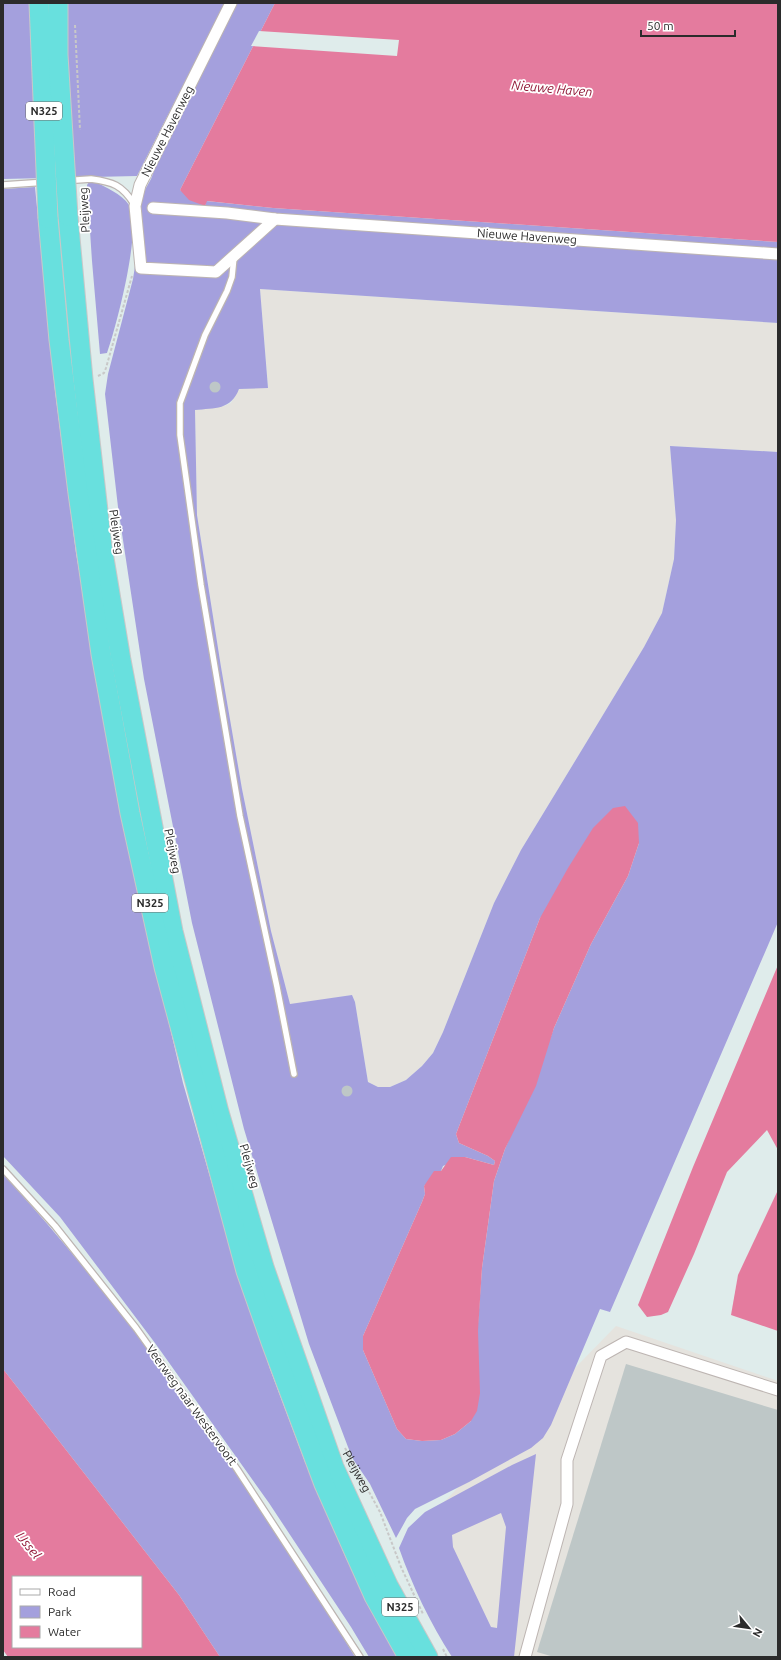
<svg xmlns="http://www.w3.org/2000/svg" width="781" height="1660" viewBox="0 0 781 1660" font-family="Ubuntu,sans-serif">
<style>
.industrial{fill:#e5e3de}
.green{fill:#a4a0dd;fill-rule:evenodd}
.water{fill:#e47b9e;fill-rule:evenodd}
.pier{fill:#dfeceb}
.building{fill:#bec7c7}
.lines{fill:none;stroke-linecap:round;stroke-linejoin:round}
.service-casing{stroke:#bdb5b2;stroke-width:8}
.minor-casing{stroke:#bdb5b2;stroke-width:13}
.trunk-casing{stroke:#c8c8c8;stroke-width:21}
.path{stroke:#c8c8c8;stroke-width:2;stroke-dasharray:3 2;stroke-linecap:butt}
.service{stroke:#fff;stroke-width:5.5}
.minor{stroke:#fff;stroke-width:11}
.trunk{stroke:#68e0de;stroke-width:19}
.trunk-bridge-casing{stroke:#c8c8c8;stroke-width:21;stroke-linecap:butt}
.path-bridge{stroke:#c8c8c8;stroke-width:2;stroke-dasharray:3 2;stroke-linecap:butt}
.trunk-bridge{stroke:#68e0de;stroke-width:19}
.labels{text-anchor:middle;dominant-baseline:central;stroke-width:3.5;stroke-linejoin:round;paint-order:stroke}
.shield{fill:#fff;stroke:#6b6b6b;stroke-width:1}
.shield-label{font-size:11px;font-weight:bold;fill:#2b2b2b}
.street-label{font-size:12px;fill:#2b2b2b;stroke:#fff}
.water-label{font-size:13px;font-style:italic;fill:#911a38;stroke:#fff}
</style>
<rect width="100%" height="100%" fill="#dfeceb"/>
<g class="industrial">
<polygon points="260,289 778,323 778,452 670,446 676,520 674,559 662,613 644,647 586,743 521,850 494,903 443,1032 433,1053 422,1066 406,1080 390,1087 378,1087 368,1082 355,1002 352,995 290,1005 271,931 242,789 221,667 197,515 195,410 224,406 231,403 239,389 268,387"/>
<polygon points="616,1326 778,1381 778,1657 475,1657 399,1548"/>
</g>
<g class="green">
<polygon points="3,3 225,3 137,176 3,179"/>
<path d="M 236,3 L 275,3 L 180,190 L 205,206 L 206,201 L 273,208 L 778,242 L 778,323 L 260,289 L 268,388 L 239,389 C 231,410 215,408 195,410 L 197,515 L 221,667 L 242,789 L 271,931 L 290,1004 L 352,995 L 355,1002 L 368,1082 L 378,1087 L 390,1087 L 406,1080 L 422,1066 L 433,1053 L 443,1032 L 494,903 L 521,850 L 586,743 L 644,647 L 662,613 L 674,559 L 676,520 L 670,446 L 778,452 L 778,922 L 610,1312 L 600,1309 L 551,1425 L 543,1438 L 531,1448 L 469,1482 L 415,1509 L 407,1518 L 396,1538 L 370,1484 L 353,1459 L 348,1447 L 309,1344 L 244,1129 L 192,923 L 144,679 L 118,507 L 105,394 L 108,374 L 133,279 L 139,240 L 137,204 L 151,179 L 162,149 ZM 639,843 L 628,876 L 591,944 L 554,1028 L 544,1055 L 505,1149 L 494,1181 L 482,1268 L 471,1421 L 455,1434 L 441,1440 L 422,1441 L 406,1439 L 397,1429 L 363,1350 L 363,1336 L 422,1202 L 425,1194 L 424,1186 L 441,1171 L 443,1166 L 465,1157 L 494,1165 L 495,1161 L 488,1156 L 459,1143 L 456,1134 L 540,918 Z"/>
<path d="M 94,181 C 106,188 121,193 129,205 C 143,226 116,328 107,353 L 100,354 L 92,261 L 87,185 L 89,182 Z"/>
<polygon points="35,187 55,391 76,553 101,699 155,964 183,1083 225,1229 270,1369 305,1462 346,1558 397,1657 369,1657 351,1627 269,1503 155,1343 60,1217 3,1156 3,189"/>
<path d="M 3,1174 C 107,1288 200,1415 285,1544 C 309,1581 332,1619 355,1657 L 220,1657 L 179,1595 L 3,1369 Z"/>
<path d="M 536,1454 L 514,1657 L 452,1657 C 430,1623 412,1585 399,1548 L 408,1528 L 425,1512 L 512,1465 ZM 501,1513 L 506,1527 L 497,1628 L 491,1627 L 453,1547 L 452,1535 Z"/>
</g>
<g class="water">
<polygon points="275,3 778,3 778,242 273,208 207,201 205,206 189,200 180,190"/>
<polygon points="625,806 638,823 639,843 628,876 591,944 554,1028 536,1086 505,1149 494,1181 482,1268 478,1331 480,1393 477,1411 471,1421 455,1434 441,1440 422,1441 406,1439 397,1429 363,1350 363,1336 422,1202 425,1194 424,1186 434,1171 441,1171 451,1157 465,1157 494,1165 495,1161 488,1156 459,1143 456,1134 540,918 568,868 593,828 613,808"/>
<polygon points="778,965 778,1150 767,1130 727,1172 694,1254 668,1312 661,1315 647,1317 638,1305 693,1167"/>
<polygon points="778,1190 778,1331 731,1315 738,1275"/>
<path d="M 3,1369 L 179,1595 L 220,1657 L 8,1657 L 3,1650 ZM 13,1577 L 141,1577 L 141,1647 L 13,1647 Z"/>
</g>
<polygon class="pier" points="259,31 399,40 397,56 251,46"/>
<g class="building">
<circle cx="215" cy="387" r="5.5"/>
<circle cx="347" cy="1091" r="5.5"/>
<polygon points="626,1364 778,1410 778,1657 554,1657 537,1652"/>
</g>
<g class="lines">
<g class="service-casing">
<g id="service">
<path d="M 3,185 L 91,179 C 113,182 122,185 134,204"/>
<polyline points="234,257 232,277 227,291 205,335 180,403 180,435 201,585 240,816 277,987 294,1074"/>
<polyline points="3,1169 55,1226 136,1328 237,1469 360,1657"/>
</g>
</g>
<g class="minor-casing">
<g id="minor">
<polyline points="231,3 140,185 135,206 141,268 216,272 275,219"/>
<polyline points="153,208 227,213 275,219 778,254"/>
<polyline points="525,1657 567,1504 567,1460 601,1356 626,1342 778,1390"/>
</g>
</g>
<g class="trunk-casing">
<g id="trunk">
<polyline points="68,216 83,379 102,546 121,660 173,931 219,1112 264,1267 334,1467 388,1585 428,1657"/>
<polyline points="48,218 59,340 78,493 101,654 130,813 164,967 246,1271 271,1342 324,1484 374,1596 408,1657"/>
</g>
</g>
<g class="path">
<polyline points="98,376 104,373 106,368 132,276"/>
<polyline points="118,532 120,554"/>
<path id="s1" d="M 345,1448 L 380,1512 L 401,1567 L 423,1614"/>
<polyline points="443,1649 447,1657"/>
</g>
<use href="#service" class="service"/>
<use href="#minor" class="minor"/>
<use href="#trunk" class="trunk"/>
<g class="trunk-bridge-casing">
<g id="trunk-bridge">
<polyline points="39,3 48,218"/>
<polyline points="58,3 58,55 68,216"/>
</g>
</g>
<polyline class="path-bridge" points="75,25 80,130"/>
<use href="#trunk-bridge" class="trunk-bridge"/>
</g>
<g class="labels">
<g class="shield">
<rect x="26" y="102" width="36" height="18" rx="3"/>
<rect x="132" y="894" width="36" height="18" rx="3"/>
<rect x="382" y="1598" width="36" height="18" rx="3"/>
</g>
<g class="shield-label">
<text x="44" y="111">N325</text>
<text x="150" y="903">N325</text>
<text x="400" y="1607">N325</text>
</g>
<g class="street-label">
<text transform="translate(167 131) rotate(-63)">Nieuwe Havenweg</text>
<text transform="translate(84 210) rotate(-93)">Pleijweg</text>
<text transform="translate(527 236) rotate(4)">Nieuwe Havenweg</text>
<text transform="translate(117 532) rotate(82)">Pleijweg</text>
<text transform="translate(173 851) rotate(79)">Pleijweg</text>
<text transform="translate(250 1166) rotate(74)">Pleijweg</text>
<text transform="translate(192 1405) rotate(54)">Veerweg naar Westervoort</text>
<text stroke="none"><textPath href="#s1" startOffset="26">Pleijweg</textPath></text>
</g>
<g class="water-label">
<text transform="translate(552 88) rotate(5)">Nieuwe Haven</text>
<text transform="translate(29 1545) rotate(51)">IJssel</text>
</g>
</g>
<rect width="781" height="1660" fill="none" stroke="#2b2b2b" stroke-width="8"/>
<rect x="12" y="1576" width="130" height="72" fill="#ffffff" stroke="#aaaaaa"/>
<rect x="20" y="1589" width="20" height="6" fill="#ffffff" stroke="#aaaaaa"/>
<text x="48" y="1596" font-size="12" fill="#2b2b2b">Road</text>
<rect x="20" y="1606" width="20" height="12" fill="#a4a0dd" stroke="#aaaaaa"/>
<text x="48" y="1616" font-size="12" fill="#2b2b2b">Park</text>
<rect x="20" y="1626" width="20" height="12" fill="#e47b9e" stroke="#aaaaaa"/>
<text x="48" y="1636" font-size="12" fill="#2b2b2b">Water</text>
<g transform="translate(749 1628) rotate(119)" stroke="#ffffff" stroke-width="3" paint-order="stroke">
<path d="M0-3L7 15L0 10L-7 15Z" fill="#2b2b2b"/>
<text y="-6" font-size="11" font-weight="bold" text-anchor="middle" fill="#2b2b2b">N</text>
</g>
<path d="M641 30v6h94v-6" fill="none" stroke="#2b2b2b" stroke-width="2"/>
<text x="647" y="30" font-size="12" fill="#2b2b2b" stroke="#ffffff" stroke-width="3" paint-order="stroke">50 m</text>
</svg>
